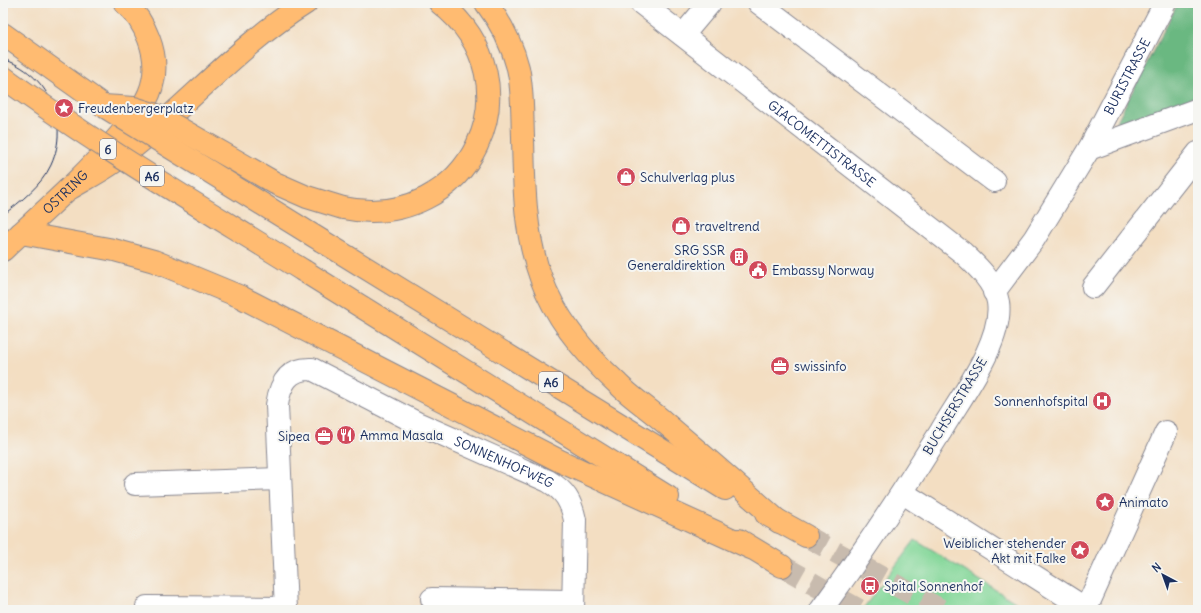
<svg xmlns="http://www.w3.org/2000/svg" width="1201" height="613" viewBox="0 0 1201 613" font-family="Delius,sans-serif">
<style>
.green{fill:#84d799;stroke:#50837c}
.forest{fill:#6bb881;stroke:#437470}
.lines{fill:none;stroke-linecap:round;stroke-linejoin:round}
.highway-tunnel{stroke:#c8bbae;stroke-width:22;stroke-dasharray:22 11;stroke-linecap:butt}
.minor-casing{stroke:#878690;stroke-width:24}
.major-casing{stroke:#878690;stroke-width:24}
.highway-casing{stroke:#878690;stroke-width:24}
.minor{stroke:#fff;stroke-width:22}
.major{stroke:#ffbb71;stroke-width:22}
.highway{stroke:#ffbb71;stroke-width:22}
.tram{stroke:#1b2f5e;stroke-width:1}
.highway-bridge-casing{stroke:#878690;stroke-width:24;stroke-linecap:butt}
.highway-bridge{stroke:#ffbb71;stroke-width:22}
.labels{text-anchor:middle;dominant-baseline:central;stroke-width:4;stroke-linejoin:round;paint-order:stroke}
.shield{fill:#f6f6f2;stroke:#5d6b8a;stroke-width:1}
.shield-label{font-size:12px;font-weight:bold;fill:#1b2f5e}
.street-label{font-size:13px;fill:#1b2f5e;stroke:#f6f6f2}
.poi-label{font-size:13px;fill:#1b2f5e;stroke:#f6f6f2;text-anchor:start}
</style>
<rect width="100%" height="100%" fill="#f6f6f2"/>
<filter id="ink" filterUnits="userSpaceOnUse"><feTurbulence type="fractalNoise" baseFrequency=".025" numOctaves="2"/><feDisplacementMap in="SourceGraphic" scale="8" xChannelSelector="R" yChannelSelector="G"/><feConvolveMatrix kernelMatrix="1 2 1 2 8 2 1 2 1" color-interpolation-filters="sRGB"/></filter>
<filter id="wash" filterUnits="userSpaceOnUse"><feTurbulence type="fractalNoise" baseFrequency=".012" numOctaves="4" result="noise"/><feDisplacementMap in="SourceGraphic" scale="16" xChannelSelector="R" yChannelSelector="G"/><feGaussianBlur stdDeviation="0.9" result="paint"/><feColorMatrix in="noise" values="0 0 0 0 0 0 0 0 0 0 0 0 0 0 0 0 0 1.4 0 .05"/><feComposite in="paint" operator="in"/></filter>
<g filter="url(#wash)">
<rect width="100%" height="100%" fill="#f3dec2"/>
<polygon class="green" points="915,540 1028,610 862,610"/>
<polygon class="forest" points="1178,3 1198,3 1198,95 1176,107 1119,126 1117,121"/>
</g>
<g filter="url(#ink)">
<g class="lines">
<g class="highway-tunnel">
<polyline points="806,536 941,610"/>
<polyline points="782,566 859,610"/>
</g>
<g class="minor-casing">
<g id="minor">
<path id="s1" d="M 641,3 L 963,253 C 977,266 995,283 998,302 C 1004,341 960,398 941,431 C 903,492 864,552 821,610"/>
<polyline points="759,3 994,181"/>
<polyline points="683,35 710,3"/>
<path id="s2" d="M 1089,149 L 1165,3"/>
<polyline points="1093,287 1198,153"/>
<polyline points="994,292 1034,239 1089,149 1198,109"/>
<polyline points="135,484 280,479"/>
<polyline points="903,493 1088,610"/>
<polyline points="432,599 573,601"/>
<polyline points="147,607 286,608"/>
<polyline points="1086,609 1166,432"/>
<path id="s3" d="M 286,610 L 277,405 C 280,384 288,368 312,369 L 417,423 L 548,481 C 565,491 571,501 575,520 L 573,610"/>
</g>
</g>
<g class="major-casing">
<g id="major">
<path id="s4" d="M 3,250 C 42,213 83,178 118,137 C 132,120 149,103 153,81 C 159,54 145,21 125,3"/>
</g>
</g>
<g class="highway-casing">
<g id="highway">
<path d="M 486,3 C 501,23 512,44 518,68 C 523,90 522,114 523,137 C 524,184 524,233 541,278 C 556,320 585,354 618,384 C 632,398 649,409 664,422 C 703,455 741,488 779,522"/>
<polyline points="3,34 104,106"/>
<path d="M 69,189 C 84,180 100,172 114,162 C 181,114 235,47 306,3"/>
<path d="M 343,208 C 469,234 542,83 440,3"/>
<polyline points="21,233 114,250 154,261 241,297 560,461 751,548"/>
<polyline points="322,241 725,489"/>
<polyline points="304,271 668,497"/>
<polyline points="766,514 806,536"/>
<polyline points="739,540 782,566"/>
</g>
</g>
<use href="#minor" class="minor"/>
<use href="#major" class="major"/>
<use href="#highway" class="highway"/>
<path class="tram" d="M 3,59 C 47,73 71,121 51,165 C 42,185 20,202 3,215"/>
<g class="highway-bridge-casing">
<g id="highway-bridge">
<path d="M 3,77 C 99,147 203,208 304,271"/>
<polyline points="104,106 134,108 156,115 275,183 307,197 343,208"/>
<polyline points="105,107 322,241"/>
</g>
</g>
<use href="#highway-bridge" class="highway-bridge"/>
</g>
</g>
<defs>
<g id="sight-disc" transform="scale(1)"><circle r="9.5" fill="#d1495b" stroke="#f6f6f2"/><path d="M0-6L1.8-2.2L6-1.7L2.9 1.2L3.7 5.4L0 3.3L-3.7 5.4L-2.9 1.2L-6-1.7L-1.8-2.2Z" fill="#fff"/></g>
<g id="shop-disc" transform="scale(1)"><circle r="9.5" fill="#d1495b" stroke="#f6f6f2"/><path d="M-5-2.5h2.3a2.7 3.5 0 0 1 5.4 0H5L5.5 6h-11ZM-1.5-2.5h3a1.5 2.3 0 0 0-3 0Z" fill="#fff"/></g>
<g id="building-disc" transform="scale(1)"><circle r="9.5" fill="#d1495b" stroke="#f6f6f2"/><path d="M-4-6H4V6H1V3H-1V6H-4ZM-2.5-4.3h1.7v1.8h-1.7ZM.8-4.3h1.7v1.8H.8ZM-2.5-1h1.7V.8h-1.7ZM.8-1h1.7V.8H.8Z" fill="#fff"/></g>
<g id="civic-disc" transform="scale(1)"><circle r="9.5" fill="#d1495b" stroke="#f6f6f2"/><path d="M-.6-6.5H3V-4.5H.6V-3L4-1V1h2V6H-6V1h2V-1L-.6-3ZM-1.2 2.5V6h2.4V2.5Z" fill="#fff"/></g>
<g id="office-disc" transform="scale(1)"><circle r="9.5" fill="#d1495b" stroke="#f6f6f2"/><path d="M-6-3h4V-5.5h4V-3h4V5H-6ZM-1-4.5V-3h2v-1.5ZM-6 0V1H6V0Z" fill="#fff"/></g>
<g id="hospital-disc" transform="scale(1)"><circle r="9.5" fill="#d1495b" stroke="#f6f6f2"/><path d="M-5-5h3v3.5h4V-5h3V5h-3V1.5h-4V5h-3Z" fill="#fff"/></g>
<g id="restaurant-disc" transform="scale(1)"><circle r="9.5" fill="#d1495b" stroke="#f6f6f2"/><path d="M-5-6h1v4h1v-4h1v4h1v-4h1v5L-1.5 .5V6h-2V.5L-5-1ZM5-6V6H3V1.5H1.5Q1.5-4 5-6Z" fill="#fff"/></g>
<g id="bus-disc" transform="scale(1)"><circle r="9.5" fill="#d1495b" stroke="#f6f6f2"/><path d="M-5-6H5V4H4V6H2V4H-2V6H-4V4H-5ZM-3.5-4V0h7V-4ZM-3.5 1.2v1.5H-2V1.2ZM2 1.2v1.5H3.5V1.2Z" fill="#fff"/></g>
</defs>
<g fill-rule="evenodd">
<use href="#sight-disc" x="64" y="108"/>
<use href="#shop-disc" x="626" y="177"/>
<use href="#shop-disc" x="681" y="226"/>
<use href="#building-disc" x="739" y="257"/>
<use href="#civic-disc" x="758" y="270"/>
<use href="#office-disc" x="780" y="366"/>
<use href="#hospital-disc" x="1102" y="401"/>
<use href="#restaurant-disc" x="346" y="435"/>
<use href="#office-disc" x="324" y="436"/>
<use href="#sight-disc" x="1105" y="502"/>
<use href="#sight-disc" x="1080" y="550"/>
<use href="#bus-disc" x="870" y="586"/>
</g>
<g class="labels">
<g class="shield">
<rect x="100" y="139" width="16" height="20" rx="3"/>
<rect x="140" y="166" width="24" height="20" rx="3"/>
<rect x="539" y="372" width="24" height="20" rx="3"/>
</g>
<g class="shield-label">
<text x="108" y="149">6</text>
<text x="152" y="176">A6</text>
<text x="551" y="382">A6</text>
</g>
<g class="street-label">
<text stroke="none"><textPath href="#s2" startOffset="82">BURISTRASSE</textPath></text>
<text stroke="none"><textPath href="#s1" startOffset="229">GIACOMETTISTRASSE</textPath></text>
<text stroke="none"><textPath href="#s4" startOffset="85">OSTRING</textPath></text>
<text transform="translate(955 406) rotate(-59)">BUCHSERSTRASSE</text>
<text stroke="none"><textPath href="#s3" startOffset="475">SONNENHOFWEG</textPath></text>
</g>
<g class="poi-label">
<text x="78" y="108">Freudenbergerplatz</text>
<text x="640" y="177">Schulverlag plus</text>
<text x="695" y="226">traveltrend</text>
<text x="725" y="250" text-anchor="end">SRG SSR<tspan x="725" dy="15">Generaldirektion</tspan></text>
<text x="772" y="270">Embassy Norway</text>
<text x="794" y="366">swissinfo</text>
<text x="1088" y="401" text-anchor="end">Sonnenhofspital</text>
<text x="360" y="435">Amma Masala</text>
<text x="310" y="436" text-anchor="end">Sipea</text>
<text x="1119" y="502">Animato</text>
<text x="1066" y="543" text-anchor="end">Weiblicher stehender<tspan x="1066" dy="15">Akt mit Falke</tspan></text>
<text x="884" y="586">Spital Sonnenhof</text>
</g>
</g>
<rect width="1201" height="613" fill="none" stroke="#f6f6f2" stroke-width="16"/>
<g transform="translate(1163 575) rotate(319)" stroke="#f6f6f2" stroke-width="3" paint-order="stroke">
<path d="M0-3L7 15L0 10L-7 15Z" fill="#1b2f5e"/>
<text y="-6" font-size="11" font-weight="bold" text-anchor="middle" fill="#1b2f5e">N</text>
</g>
</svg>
